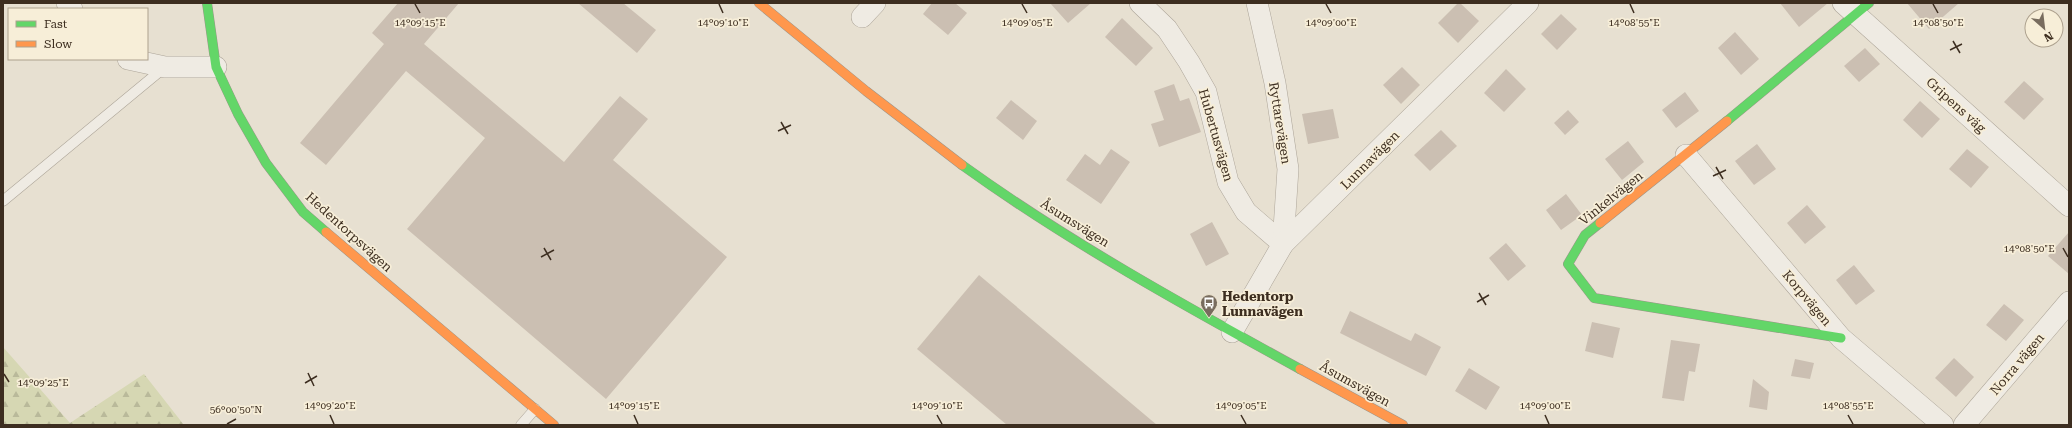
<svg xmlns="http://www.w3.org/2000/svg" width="2072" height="428" viewBox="0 0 2072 428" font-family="'Roboto Serif',serif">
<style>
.forest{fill:url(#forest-firs)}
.building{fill:#cbbfb2}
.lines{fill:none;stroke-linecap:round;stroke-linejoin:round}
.lane-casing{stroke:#ada599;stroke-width:11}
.street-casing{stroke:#ada599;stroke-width:22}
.fast-casing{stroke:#9c958a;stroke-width:10}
.slow-casing{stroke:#9c958a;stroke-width:10}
.lane{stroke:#efebe3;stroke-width:10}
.street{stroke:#efebe3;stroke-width:21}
.fast{stroke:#63d668;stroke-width:9}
.slow{stroke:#ff974d;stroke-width:9}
.ticks{fill:none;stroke:#3d2e20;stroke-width:1.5}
.labels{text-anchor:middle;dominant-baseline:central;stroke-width:3.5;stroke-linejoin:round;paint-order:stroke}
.street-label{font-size:13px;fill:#3d2e20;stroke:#f7eed8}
.poi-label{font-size:13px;font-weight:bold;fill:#3d2e20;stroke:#f7eed8;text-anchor:start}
.ticks-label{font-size:10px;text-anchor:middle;fill:#3d2e20;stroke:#f7eed8;stroke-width:3.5;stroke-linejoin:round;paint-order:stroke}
</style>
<defs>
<pattern id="forest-firs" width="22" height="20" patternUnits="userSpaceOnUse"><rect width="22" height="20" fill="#d6d7b3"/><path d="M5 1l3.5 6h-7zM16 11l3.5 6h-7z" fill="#b9b99a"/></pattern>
</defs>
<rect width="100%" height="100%" fill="#e7e0d1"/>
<polygon class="forest" points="3,347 70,423 144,374 184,425 3,425"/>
<g class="building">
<polygon points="398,3 459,3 424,44 564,162 620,96 648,119 613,160 727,257 606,399 407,229 485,138 406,71 326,165 300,143 384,44 372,33"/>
<polygon points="578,3 623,3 656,30 637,53"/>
<polygon points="932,3 955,3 967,13 948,35 923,14"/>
<polygon points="1050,3 1091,3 1068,23"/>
<polygon points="1458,3 1460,3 1479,21 1458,43 1438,23"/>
<polygon points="1780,3 1828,3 1799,27"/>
<polygon points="1907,3 1959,3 1929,29"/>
<polygon points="1561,14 1577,29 1557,50 1541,34"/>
<polygon points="1122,18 1153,48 1136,66 1105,37"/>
<polygon points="1735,32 1759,59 1741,75 1718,48"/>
<polygon points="1865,48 1880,64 1859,82 1844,66"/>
<polygon points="1402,67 1420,85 1401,104 1383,85"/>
<polygon points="1506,69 1526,89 1504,112 1484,93"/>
<polygon points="2024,81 2044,99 2024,120 2004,102"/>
<polygon points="1174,84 1180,101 1189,98 1201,132 1159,147 1151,124 1164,120 1154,91"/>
<polygon points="1685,92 1699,111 1676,128 1662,110"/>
<polygon points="1011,100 1037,121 1023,140 996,118"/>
<polygon points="1920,101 1940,119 1922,138 1903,120"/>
<polygon points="1333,109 1339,138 1308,144 1302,114"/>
<polygon points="1568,110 1579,122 1565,135 1554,123"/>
<polygon points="1441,130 1457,146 1430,171 1414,155"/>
<polygon points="1628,141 1644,162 1622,180 1605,159"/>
<polygon points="1757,144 1776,169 1754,185 1735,161"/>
<polygon points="1111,149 1130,162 1101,204 1066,180 1085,154 1100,165"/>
<polygon points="1967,149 1989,167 1971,188 1949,169"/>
<polygon points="1566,194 1582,215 1561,230 1546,210"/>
<polygon points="1807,205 1826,227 1805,244 1787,223"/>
<polygon points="1212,222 1229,254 1206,266 1190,234"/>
<polygon points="2069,232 2069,274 2048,256"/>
<polygon points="1506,243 1526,266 1508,281 1489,258"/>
<polygon points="1854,265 1875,291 1856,305 1836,280"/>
<polygon points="979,275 1157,425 1007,425 917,349"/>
<polygon points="2004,304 2024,320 2006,341 1986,325"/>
<polygon points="1350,311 1411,341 1415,333 1441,347 1426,376 1340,333"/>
<polygon points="1592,322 1620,328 1613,358 1585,351"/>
<polygon points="1671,340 1700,344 1695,372 1689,371 1684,401 1662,398"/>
<polygon points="1954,358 1974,377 1956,397 1935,378"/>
<polygon points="1795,359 1814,363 1810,379 1791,376"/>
<polygon points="1469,368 1500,387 1486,410 1455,391"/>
<polygon points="1753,379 1769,392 1767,410 1749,407"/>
</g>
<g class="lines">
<g class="lane-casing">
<g id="lane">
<polyline points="3,201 165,67"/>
<polyline points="521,425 535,409"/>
</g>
</g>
<g class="street-casing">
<g id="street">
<polyline points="67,3 72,9"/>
<polyline points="1140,3 1167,29 1189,62 1206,92 1228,182 1246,212 1283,244"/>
<polyline points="1257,3 1275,83 1288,169 1283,244"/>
<polyline points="1843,3 2069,206"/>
<polyline points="862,17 875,3"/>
<polyline points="128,59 165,67 216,67"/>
<polyline points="1686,155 1841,338 1943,425"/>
<polyline points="1232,332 1283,244 1528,3"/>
<polyline points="1964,425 2069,302"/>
</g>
</g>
<g class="fast-casing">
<g id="fast">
<polyline points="207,3 216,67 238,114 266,163 303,212 326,232"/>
<polyline points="1727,121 1869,3"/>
<path d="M 962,165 C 1069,242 1185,306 1300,369"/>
<polyline points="1600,223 1585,235 1568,264 1594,298 1841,338"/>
</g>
</g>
<g class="slow-casing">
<g id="slow">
<polyline points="759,3 866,91 962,165"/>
<polyline points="1600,223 1727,121"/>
<polyline points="326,232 554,425"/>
<polyline points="1300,369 1403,425"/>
</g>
</g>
<use href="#lane" class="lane"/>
<use href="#street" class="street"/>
<use href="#fast" class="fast"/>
<use href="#slow" class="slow"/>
</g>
<path class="ticks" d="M 415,4 L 420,13M 719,4 L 723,13M 1022,4 L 1027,13M 1326,4 L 1331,13M 1630,4 L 1634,13M 1933,4 L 1938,13M 1953,41 L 1960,53M 1950,50 L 1962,44M 781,122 L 788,134M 778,131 L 791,125M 1716,167 L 1723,179M 1713,176 L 1726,170M 544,248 L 551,260M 2063,248 L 2068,257M 541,257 L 554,250M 1479,293 L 1486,305M 1477,302 L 1489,295M 308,373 L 314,386M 4,374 L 9,382M 305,383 L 317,376M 330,415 L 334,424M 634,415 L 638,424M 937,415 L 942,424M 1241,415 L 1246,424M 1545,415 L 1549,424M 1848,415 L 1853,424M 227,424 L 236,419"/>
<defs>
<g id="bus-pin" transform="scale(0.9)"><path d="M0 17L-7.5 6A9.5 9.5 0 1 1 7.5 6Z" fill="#786c5e" stroke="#f7eed8"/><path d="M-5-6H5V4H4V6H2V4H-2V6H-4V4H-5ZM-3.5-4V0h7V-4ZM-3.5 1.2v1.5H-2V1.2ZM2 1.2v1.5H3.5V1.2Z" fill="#fff"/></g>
</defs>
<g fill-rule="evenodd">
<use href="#bus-pin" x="1209" y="303"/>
</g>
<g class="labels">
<g class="street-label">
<text transform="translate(1956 105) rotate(42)">Gripens väg</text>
<text transform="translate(1280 123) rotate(81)">Ryttarevägen</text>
<text transform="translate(1216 135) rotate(74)">Hubertusvägen</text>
<text transform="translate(1370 160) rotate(-45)">Lunnavägen</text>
<text transform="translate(1611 198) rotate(-39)">Vinkelvägen</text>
<text transform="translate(1075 223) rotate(32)">Åsumsvägen</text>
<text transform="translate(349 232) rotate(42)">Hedentorpsvägen</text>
<text transform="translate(1807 298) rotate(50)">Korpvägen</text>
<text transform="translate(2017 364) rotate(-50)">Norra vägen</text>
<text transform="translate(1355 384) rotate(29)">Åsumsvägen</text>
</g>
<g class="poi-label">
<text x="1222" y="296">Hedentorp<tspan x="1222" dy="15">Lunnavägen</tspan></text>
</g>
</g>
<g class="ticks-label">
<text x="420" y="26">14°09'15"E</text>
<text x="1027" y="26">14°09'05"E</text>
<text x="1331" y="26">14°09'00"E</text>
<text x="1938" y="26">14°08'50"E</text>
<text x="723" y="26">14°09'10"E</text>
<text x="1634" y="26">14°08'55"E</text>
<text x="2029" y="252">14°08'50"E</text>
<text x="43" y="386">14°09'25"E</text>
<text x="330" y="409">14°09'20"E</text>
<text x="634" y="409">14°09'15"E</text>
<text x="937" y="409">14°09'10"E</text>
<text x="1241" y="409">14°09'05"E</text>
<text x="1545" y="409">14°09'00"E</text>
<text x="1848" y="409">14°08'55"E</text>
<text x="236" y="413">56°00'50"N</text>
</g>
<rect width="2072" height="428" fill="none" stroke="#3d2e20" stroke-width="8"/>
<rect x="8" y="8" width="140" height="52" fill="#f7eed8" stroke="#ada18e"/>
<rect x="16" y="21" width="20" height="6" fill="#63d668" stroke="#ada18e"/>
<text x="44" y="28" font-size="12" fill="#3d2e20">Fast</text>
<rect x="16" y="41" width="20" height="6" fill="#ff974d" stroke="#ada18e"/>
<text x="44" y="48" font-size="12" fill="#3d2e20">Slow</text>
<g transform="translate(2044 28) rotate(152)"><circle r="19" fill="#f7eed8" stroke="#ada18e"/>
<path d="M0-3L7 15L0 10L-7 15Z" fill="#786c5e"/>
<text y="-6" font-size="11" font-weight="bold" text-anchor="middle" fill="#3d2e20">N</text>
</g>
</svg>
